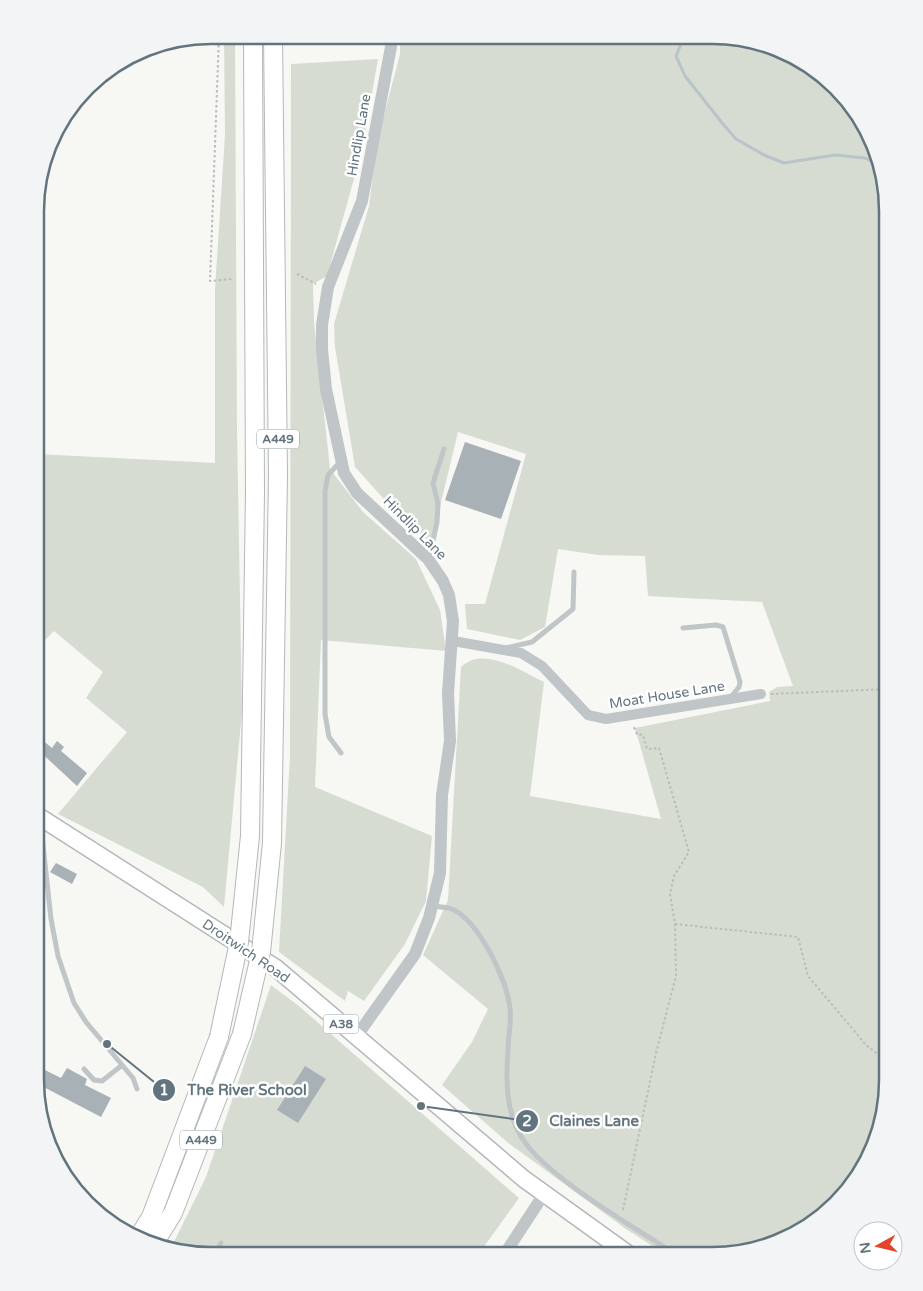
<svg xmlns="http://www.w3.org/2000/svg" width="923" height="1291" viewBox="0 0 923 1291" font-family="'Varela Round',sans-serif">
<style>
.green{fill:#d7dcd3}
.lines{fill:none;stroke-linecap:round;stroke-linejoin:round}
.stream{stroke:#b7c5c8;stroke-width:3}
.building{fill:#a7b1b6}
.primary-casing{stroke:#b2b8bb;stroke-width:19}
.trunk-casing{stroke:#b4b8bb;stroke-width:20}
.path{stroke:#b8bcbf;stroke-width:2;stroke-dasharray:2.5 2.5;stroke-linecap:butt}
.service{stroke:#c0c5c8;stroke-width:5}
.minor{stroke:#c0c5c8;stroke-width:10}
.tertiary{stroke:#c0c5c8;stroke-width:12}
.primary{stroke:#fff;stroke-width:16}
.trunk{stroke:#fff;stroke-width:18}
.trunk-bridge-casing{stroke:#b4b8bb;stroke-width:20;stroke-linecap:butt}
.trunk-bridge{stroke:#fff;stroke-width:18}
.labels{text-anchor:middle;dominant-baseline:central;stroke-width:5;stroke-linejoin:round;paint-order:stroke}
.shield{fill:#fff;stroke:#919ea5;stroke-width:1}
.shield-label{font-size:12px;font-weight:bold;fill:#62757f}
.street-label{font-size:14px;fill:#62757f;stroke:#fff}
.rim{fill:none;stroke:#62757f;stroke-width:2.5}
.leader{fill:none;stroke:#62757f;stroke-width:2}
.callout-dot{fill:#62757f;stroke:#fff;stroke-width:2}
.mark-label{font-size:15px;text-anchor:middle;font-weight:bold;fill:#fff}
.callout-label{font-size:15px;text-anchor:middle;font-weight:bold;fill:#62757f;stroke:#fff;stroke-width:5;stroke-linejoin:round;paint-order:stroke}
</style>
<rect width="100%" height="100%" fill="#f7f7f4"/>
<g class="green">
<polygon points="224,35 235,35 237,428 242,711 224,907 203,887 58,814 127,732 86,698 103,672 54,631 36,649 36,454 215,463 215,289 225,135"/>
<path d="M 400,36 L 735,37 L 819,71 L 870,133 L 888,211 L 888,1092 L 858,1178 L 790,1238 L 712,1256 L 668,1256 L 626,1229 L 507,1142 L 442,1085 L 472,1042 L 488,1009 L 423,955 L 448,900 L 461,667 C 483,645 521,671 544,682 L 530,796 L 661,819 L 635,728 L 770,701 L 769,692 L 777,687 L 793,686 L 762,602 L 648,596 L 645,556 L 598,555 L 558,549 L 545,627 L 520,640 L 467,629 L 465,604 L 485,604 L 526,454 L 458,432 L 431,544 L 392,508 L 355,467 L 335,347 L 334,324 L 369,206 L 377,142 L 400,54 Z"/>
<polygon points="378,59 362,150 327,276 313,284 314,322 330,469 363,512 416,559 440,610 446,651 321,640 315,787 432,836 426,901 405,944 364,1001 348,991 345,1001 279,952 290,756 291,64"/>
<polygon points="271,985 300,1007 519,1198 478,1255 188,1255 171,1248 206,1177"/>
</g>
<g class="lines">
<polyline class="stream" points="678,36 681,44 676,56 685,76 723,124 736,139 764,155 784,163 835,155 865,158 877,164"/>
</g>
<g class="building">
<polygon points="465,442 521,461 501,519 445,500"/>
<polygon points="36,735 52,748 57,741 64,747 61,751 87,773 77,786 36,748"/>
<polygon points="56,863 77,874 72,884 50,872"/>
<polygon points="35,1065 61,1078 67,1068 87,1079 85,1085 111,1098 101,1117 36,1083"/>
<polygon points="305,1066 326,1079 298,1123 277,1110"/>
</g>
<g class="lines">
<g class="primary-casing">
<polyline id="primary" points="35,814 276,968 524,1179 631,1256"/>
</g>
<g class="trunk-casing">
<g id="trunk">
<polyline points="250,836 255,492 253,35"/>
<polyline points="272,843 278,475 273,35"/>
<polyline points="139,1236 151,1217 219,1037"/>
<polyline points="155,1242 173,1213 242,1034"/>
</g>
</g>
<g class="path">
<polyline points="219,35 210,281 232,279"/>
<polyline points="297,274 316,284"/>
<polyline points="771,694 888,689"/>
<polyline points="675,924 798,937 808,976 866,1045 888,1062"/>
<polyline points="623,1210 656,1053 676,976 675,924 670,894 674,876 689,852 659,748 647,749 643,735 637,734 633,725"/>
</g>
<g class="service">
<polyline points="340,462 328,475 325,491 325,714 329,737 341,753"/>
<polyline points="429,559 437,522 438,504 433,483 444,449"/>
<polyline points="683,628 716,625 723,627 740,682 739,687 731,697"/>
<polyline points="506,648 532,642 573,609 574,572"/>
<polyline points="37,820 42,836 51,919 58,956 74,1003 86,1022 133,1078 137,1089"/>
<path d="M 433,906 C 439,907 446,907 452,909 C 479,921 507,980 510,1008 C 512,1022 508,1036 508,1049 C 506,1079 505,1111 522,1138 C 547,1178 636,1228 678,1256"/>
<polyline points="84,1069 94,1080 102,1081 121,1066"/>
<polyline points="214,1255 221,1243"/>
</g>
<polyline class="minor" points="453,641 521,653 542,666 588,715 606,719 761,694"/>
<g class="tertiary">
<polyline points="356,1037 415,954 429,918 440,873 442,795 450,741 448,693 453,621 449,595 443,581 428,559 357,493 344,473 326,389 322,349 322,325 328,287 362,201 393,36"/>
<polyline points="504,1255 544,1194"/>
</g>
<use href="#primary" class="primary"/>
<use href="#trunk" class="trunk"/>
<g class="trunk-bridge-casing">
<g id="trunk-bridge">
<polyline points="242,1034 261,952 272,843"/>
<polyline points="219,1037 239,942 250,836"/>
</g>
</g>
<use href="#trunk-bridge" class="trunk-bridge"/>
</g>
<g class="labels">
<g class="shield">
<rect x="257" y="429.5" width="42" height="19" rx="4"/>
<rect x="323.5" y="1014.5" width="35" height="19" rx="4"/>
<rect x="180" y="1130.5" width="42" height="19" rx="4"/>
</g>
<g class="shield-label">
<text x="278" y="439">A449</text>
<text x="341" y="1024">A38</text>
<text x="201" y="1140">A449</text>
</g>
<g class="street-label">
<text transform="translate(359 135) rotate(-80)">Hindlip Lane</text>
<text transform="translate(415 528) rotate(45)">Hindlip Lane</text>
<text transform="translate(667 695) rotate(-9)">Moat House Lane</text>
<text transform="translate(246 951) rotate(34)">Droitwich Road</text>
</g>
</g>
<path d="M0 0H923V1291H0ZM211 44H712A167 167 0 0 1 879 211V1080A167 167 0 0 1 712 1247H211A167 167 0 0 1 44 1080V211A167 167 0 0 1 211 44Z" fill="#f2f4f5" fill-rule="evenodd"/>
<path class="rim" d="M211 44H712A167 167 0 0 1 879 211V1080A167 167 0 0 1 712 1247H211A167 167 0 0 1 44 1080V211A167 167 0 0 1 211 44Z"/>
<path class="leader" d="M107 1044L164 1090M421 1106L527 1121"/>
<g class="callout-dot">
<circle cx="107" cy="1044" r="5"/>
<circle cx="421" cy="1106" r="5"/>
<circle cx="164" cy="1090" r="12"/>
<circle cx="527" cy="1121" r="12"/>
</g>
<g class="mark-label">
<text x="164" y="1095">1</text>
<text x="527" y="1126">2</text>
</g>
<g class="callout-label">
<text x="247" y="1095">The River School</text>
<text x="594" y="1126">Claines Lane</text>
</g>
<g transform="translate(878 1246) rotate(262)"><circle r="24" fill="#ffffff" stroke="#c0c8cc"/>
<path d="M0-4L9 19L0 12L-9 19Z" fill="#e44528"/>
<text y="-8" font-size="14" font-weight="bold" text-anchor="middle" fill="#62757f">N</text>
</g>
</svg>
